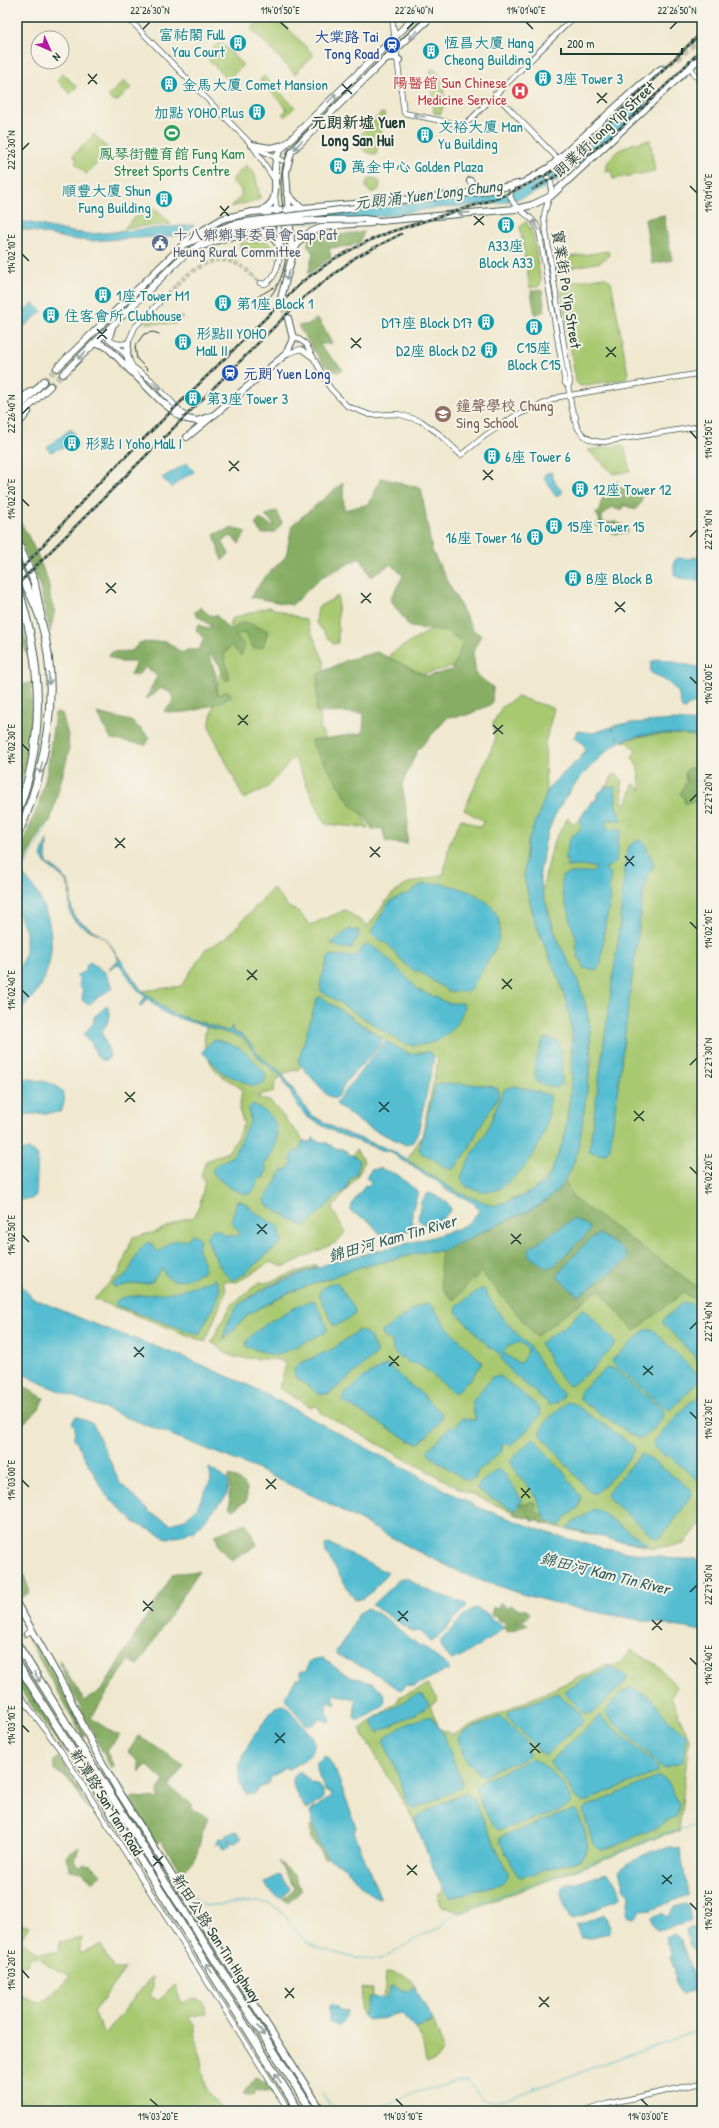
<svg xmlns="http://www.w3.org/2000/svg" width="719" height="2128" viewBox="0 0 719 2128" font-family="'Patrick Hand','LXGW WenKai TC',sans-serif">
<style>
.green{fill:#a9c971;stroke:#648352}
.forest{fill:#86ad63;stroke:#52754c}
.water{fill:#54bdd1;stroke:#3a7d82;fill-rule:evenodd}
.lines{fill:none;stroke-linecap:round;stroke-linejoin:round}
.stream{stroke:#54bdd1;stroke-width:1}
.ferry{stroke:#2c5d5b;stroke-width:1;stroke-dasharray:5 4;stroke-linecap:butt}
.minor-tunnel{stroke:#c6c6b0;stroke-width:4.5;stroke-dasharray:4.5 2;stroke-linecap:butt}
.major-tunnel{stroke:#c6c6b0;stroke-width:6;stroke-dasharray:6 3;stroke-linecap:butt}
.minor-casing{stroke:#3e574b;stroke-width:6}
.major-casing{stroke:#3e574b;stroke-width:8}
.highway-casing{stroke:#3e574b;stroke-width:9}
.minor{stroke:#fff;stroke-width:4.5}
.major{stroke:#fff;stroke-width:6}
.highway{stroke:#fff;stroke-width:7}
.tram{stroke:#1f3d34;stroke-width:1}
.rail-casing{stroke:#1f3d34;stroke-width:2.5}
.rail{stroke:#f7f3e8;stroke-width:1;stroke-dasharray:3;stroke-linecap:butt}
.major-bridge-casing{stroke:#3e574b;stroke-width:8;stroke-linecap:butt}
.major-bridge{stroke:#fff;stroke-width:6}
.oneway{stroke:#8f9e9a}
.ticks{fill:none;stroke:#1f3d34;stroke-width:1.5}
.labels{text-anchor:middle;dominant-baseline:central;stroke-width:4;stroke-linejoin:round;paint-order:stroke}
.culture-label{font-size:15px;fill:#0d838f;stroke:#f7f3e8;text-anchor:start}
.transit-label{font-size:15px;fill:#164399;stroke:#f7f3e8;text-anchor:end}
.health-label{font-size:15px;fill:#be3a42;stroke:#f7f3e8;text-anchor:end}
.street-label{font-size:15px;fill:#1f3d34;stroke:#f7f3e8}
.leisure-label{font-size:15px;fill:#27864d;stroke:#f7f3e8}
.service-label{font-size:15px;fill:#4e5e75;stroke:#f7f3e8;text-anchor:start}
.education-label{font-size:15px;fill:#785e54;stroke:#f7f3e8;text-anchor:start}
.neighbourhood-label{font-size:16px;font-weight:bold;fill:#1f3d34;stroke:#f7f3e8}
.water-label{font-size:16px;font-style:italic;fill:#2c5d5b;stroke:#f7f3e8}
.neatline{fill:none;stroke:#1f3d34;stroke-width:1.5}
.ticks-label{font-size:10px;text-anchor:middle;fill:#1f3d34}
</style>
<rect width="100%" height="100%" fill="#f7f3e8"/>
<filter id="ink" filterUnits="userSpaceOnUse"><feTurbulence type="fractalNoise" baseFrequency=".025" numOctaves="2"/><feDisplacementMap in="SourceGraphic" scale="8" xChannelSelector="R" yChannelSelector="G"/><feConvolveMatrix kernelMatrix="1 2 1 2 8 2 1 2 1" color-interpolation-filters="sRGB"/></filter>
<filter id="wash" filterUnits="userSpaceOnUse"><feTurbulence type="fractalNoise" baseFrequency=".012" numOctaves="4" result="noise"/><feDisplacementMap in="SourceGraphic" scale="16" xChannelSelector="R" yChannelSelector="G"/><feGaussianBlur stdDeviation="0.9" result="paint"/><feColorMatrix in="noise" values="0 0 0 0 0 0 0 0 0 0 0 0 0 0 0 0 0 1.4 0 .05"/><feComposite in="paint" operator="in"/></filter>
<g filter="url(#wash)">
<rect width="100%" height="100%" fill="#f0e8cf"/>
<g class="green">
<polygon points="263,17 277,17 314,55 295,74 251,29"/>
<polygon points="220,41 243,65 228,80 205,56"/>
<polygon points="433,68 449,84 443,92 445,98 441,114 434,113 430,71"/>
<polygon points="63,73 77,87 70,94 57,80"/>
<polygon points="264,76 295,107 285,117 282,114 287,109 260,80"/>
<polygon points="124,81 131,88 118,101 112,101 108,96"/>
<polygon points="381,113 385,114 376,155 364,151 359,144 359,136"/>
<polygon points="94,134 110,151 86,174 75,163 77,160 73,155"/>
<path d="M 650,140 L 655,171 L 613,179 L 611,170 L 605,171 C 609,149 632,143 650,140 Z"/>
<polygon points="246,165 255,174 260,198 255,201 230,207 241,196 241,190 231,180"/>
<circle cx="373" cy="185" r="7"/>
<polygon points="150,203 171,224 124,228"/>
<polygon points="526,221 533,234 541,283 539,286 530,288 520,227"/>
<path d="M 265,241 L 273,246 L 275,257 C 268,240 253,254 240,249 L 240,243 Z"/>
<polygon points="608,251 609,255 601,262 564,269 557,265 556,259"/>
<polygon points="604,277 611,281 628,374 625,379 580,386 576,382 561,290 566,283"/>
<polygon points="151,316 152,316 183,317 174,324 145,323"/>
<polygon points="622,445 625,448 630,471 614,474 588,450"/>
<polygon points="338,596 338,643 333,644 316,622 318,607"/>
<polygon points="269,607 306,620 324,661 320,727 368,828 325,824 294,757 268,787 244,799 209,727 231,619"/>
<polygon points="448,620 467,643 456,666 413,676 388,668 390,654"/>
<path d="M 517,697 L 554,708 L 545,743 L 546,796 L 527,844 L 524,877 L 535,922 L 561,985 L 568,1008 L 572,1031 L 572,1079 L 565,1136 L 550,1175 L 533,1191 L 494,1206 L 456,1192 L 407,1160 L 422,1136 L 438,1060 L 430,1052 L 413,1054 L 402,1051 L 321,997 L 317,998 L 299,1069 C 281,1074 277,1074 273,1093 L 265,1093 L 257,1097 L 271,1102 L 304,1141 L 311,1143 L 315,1140 C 326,1145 344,1149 351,1157 L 356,1150 L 364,1161 L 360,1172 L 332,1209 L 345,1232 L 337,1242 L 283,1267 L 271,1262 L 237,1282 L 223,1281 L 226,1291 L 205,1342 L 94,1299 L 119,1273 L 133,1237 L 156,1232 L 183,1219 L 193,1217 L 200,1204 L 205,1181 L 201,1175 L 206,1161 L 228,1152 L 238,1136 L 244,1123 L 239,1110 L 242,1090 C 236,1084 231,1082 225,1078 C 206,1065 201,1044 207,1024 L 172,1014 L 163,1009 L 155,1000 L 142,991 L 181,986 L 205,950 L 227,937 L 273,888 L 288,907 L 298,911 L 310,925 L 345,910 L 368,926 L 391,895 L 409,883 L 444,874 L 449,844 L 461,819 L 480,827 L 484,821 L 464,810 L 495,741 L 493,723 L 502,707 Z"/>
<path d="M 681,734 L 702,737 L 702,1522 L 684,1544 L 653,1548 L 557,1527 L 513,1512 L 464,1491 L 321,1413 L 320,1409 L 316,1406 L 311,1407 L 279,1388 L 286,1365 L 280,1360 L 233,1357 L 211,1342 L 231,1305 L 260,1282 L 266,1283 L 316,1265 L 317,1267 C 279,1282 231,1292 225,1339 L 250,1313 L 288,1293 L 360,1267 L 429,1251 L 442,1251 L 468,1239 L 574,1162 L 579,1143 L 592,1058 L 589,1020 L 574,973 L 558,941 L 542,890 L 554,841 L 568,818 L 574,824 L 579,820 L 592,801 L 594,802 L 605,786 L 608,786 L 612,775 L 617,774 L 621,778 L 623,805 L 627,802 L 633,785 L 635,784 L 641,791 L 638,768 L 632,757 L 636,751 L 629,743 L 622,741 L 647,735 Z"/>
<polygon points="632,1650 657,1665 677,1687 671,1697 689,1739 679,1831 663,1835 603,1860 460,1913 442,1906 437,1894 444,1889 415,1822 360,1729 398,1701 399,1697 428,1685 438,1701 430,1705 439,1728 452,1735 604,1666 618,1665"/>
<path d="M 23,1924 L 29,1926 L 21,1938 C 33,1955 38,1953 58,1952 L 60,1942 L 82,1938 L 79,1953 L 100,1945 L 114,1969 L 125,1969 L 93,2013 L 105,2034 L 152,1976 L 152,1988 L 150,1995 L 158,2001 L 175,1985 L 182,2003 L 195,1999 L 204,2002 L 207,2014 L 188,2016 L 194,2025 L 207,2092 L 224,2111 L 17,2111 L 17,1994 L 40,2003 L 61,1986 L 70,1976 L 47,1965 L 39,1957 L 30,1957 L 27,1965 L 17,1966 L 17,1931 Z"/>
<path d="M 386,1973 C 404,1973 409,1975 417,1991 L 414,1988 L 407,1992 L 393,1986 L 389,1988 L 388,1996 L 384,1999 Z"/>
<polygon points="362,1988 373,1989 373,1998 369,1997 363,2016 360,2010"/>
<path d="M 433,2021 C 439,2035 452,2058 428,2062 L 426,2061 L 422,2040 L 416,2029 Z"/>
</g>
<g class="forest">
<polygon points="664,215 672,260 652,264 645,219"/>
<polygon points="364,232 360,242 351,246 329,248 331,258 308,274 313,253 307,245 310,238"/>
<polygon points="539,289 542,291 545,311 535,315 531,291"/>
<path d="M 316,319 L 320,321 L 332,344 L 319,344 C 326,354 336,360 343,370 L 337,372 L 324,365 L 298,326 L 310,324 Z"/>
<polygon points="381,478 421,488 432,551 473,630 481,635 473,652 476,675 493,687 492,704 467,715 448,717 417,751 402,784 408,820 407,844 386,842 382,828 373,830 364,816 352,806 310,741 363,733 364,713 316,712 318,674 347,660 377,652 427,676 452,670 463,642 448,632 410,627 390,600 403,576 391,564 371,577 360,558 320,578 292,605 251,597 263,579 286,556 292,525 343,483 344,510 369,504"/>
<path d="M 618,481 L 619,486 L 624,489 L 643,489 L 641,503 L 635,510 L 624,505 L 623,509 L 615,509 L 612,507 L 602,516 L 602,523 L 615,522 L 628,527 L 627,532 L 616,534 L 596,525 L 600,521 L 596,513 L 599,512 C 600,499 608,488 618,481 Z"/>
<polygon points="277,511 282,523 275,532 262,534 255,524 259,519 273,526 274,523 265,516"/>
<path d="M 17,517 C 30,537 40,560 48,582 C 50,590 49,603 55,609 L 50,632 L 39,583 L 17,534 Z"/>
<polygon points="234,528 246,532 239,544 231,536 222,541 229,554 222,561 214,534"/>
<path d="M 200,607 L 209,615 L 217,616 L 230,631 L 243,621 L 268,631 L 263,647 L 254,649 L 244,633 L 235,635 L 245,645 L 241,656 L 231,645 L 224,656 L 230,679 L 226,681 L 219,664 L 208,653 L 216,675 L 217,695 L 228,691 L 232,697 C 212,705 186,717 164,711 L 174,701 L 170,692 L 159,688 L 155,694 L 146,699 L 157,676 L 146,667 L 137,676 L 130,675 L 136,662 L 121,662 L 108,656 L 112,652 L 132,651 L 139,643 L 166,641 L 182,653 L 187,650 L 198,650 L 204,639 L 196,630 L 198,624 L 205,628 L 212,627 L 194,613 Z"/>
<polygon points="17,610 23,627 29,656 17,640"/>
<path d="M 31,682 C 33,721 29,758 17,796 L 17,687 Z"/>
<polygon points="55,713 62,713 68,736 69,751 50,822 41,830 22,868 17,864 17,857 38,806 47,772"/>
<polygon points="97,713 131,721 150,737 146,745 111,739"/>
<polygon points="690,768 698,768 701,792 698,801 685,803 684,798 680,794 686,782 685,771"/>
<polygon points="565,1181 574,1199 702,1290 702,1305 684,1292 634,1331 599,1289 536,1336 481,1272 453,1300 442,1288 440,1268 442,1251 541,1205 556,1193"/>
<polygon points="17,1383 44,1398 39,1409 17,1429"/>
<polygon points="229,1476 236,1478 247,1487 247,1500 234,1509 230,1508"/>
<polygon points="531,1501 536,1504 535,1509 542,1516 548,1515 552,1522 548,1525 541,1523 538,1519 533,1521 530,1516 525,1518 513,1514 514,1507 517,1505 527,1504"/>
<polygon points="246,1523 257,1545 232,1561 220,1549 215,1535"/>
<polygon points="17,1558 30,1592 20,1599 17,1592"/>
<polygon points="199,1571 138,1665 129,1660 91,1718 115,1734 120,1735 106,1751 114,1766 111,1769 63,1672 59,1660 85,1701 102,1689 173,1574"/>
<polygon points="501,1603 507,1608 511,1605 518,1609 525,1609 530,1613 526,1619 519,1620 514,1623 523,1621 528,1625 507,1632 504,1629 506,1623 497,1619 497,1616 491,1615 493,1607 497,1609"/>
<polygon points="30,1637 43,1657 45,1656 85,1736 83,1737 28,1639"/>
<polygon points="17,1671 66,1750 64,1751 17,1685"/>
<path d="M 139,1736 L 184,1765 L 169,1787 L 193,1805 L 191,1808 L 209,1818 C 196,1838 204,1857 181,1873 L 161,1840 L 156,1844 L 130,1799 L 134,1797 L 159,1799 L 158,1790 L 164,1781 L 147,1765 L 140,1772 L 138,1761 L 128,1752 Z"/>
<polygon points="59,1757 91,1809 87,1808 73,1785 64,1775 57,1773 54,1770 54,1761"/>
<polygon points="310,1825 319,1828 331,1856 325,1859 319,1849 311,1840"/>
<polygon points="79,1846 75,1862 79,1867 84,1864 92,1865 101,1874 93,1882 82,1872 69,1870 67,1855"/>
<polygon points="278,1861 295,1876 301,1891 288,1903 283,1899 292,1891 294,1887"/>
<polygon points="256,2077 267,2083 273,2093 256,2089 254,2096 243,2094"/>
</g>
<g class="water">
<path d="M 640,96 L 647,103 C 614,136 577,173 534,193 C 503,207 468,205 436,208 C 413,211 390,215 367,218 C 344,221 320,221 297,223 L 297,214 L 505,194 C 518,189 533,185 545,178 C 581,157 611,125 640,96 Z"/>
<polygon points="17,220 71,232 91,234 194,225 184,235 91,241 70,239 17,228"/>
<polygon points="33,303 42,311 19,331 17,329 17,313 20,315"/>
<polygon points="71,429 75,434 71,437 78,445 74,449 69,445 50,452 47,447"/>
<polygon points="187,463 194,472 180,480 172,488 162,478"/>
<polygon points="551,472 555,482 563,492 556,497 544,477 545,474"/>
<polygon points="693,557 702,559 702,582 679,578 674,574 674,561 677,558 691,559"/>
<polygon points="659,659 702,668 702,701 687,706 685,709 682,708 678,692 669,683 650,672 651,662"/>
<path d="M 672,720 L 702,722 L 702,737 C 676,733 646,731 621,741 C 611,746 602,756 594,763 C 566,792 546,821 542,861 C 541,867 539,873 540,879 C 540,886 543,893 545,900 C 549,913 552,927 558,940 C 562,951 569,961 574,972 C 596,1021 592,1059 584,1111 C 581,1135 578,1162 564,1182 C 548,1205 527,1211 503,1222 C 482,1231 463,1242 442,1251 L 429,1251 L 360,1267 L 288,1293 L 250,1313 L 222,1340 L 229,1320 L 238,1305 L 268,1287 L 329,1263 L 433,1237 L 457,1229 L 470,1222 L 479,1211 L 474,1203 L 445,1189 L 437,1181 L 424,1175 L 412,1165 L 401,1160 L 390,1151 L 384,1151 L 336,1133 L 307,1117 L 301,1110 L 280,1075 L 259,1058 L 243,1038 L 171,1016 L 163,1012 L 147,998 L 142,1006 L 139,1006 L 145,997 L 137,989 L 120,965 L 117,964 L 108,970 L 111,966 L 119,961 C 114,950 108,938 96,933 C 88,929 81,927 75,921 C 65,911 73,896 68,885 C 62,872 46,869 41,856 L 47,840 L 46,859 L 48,864 L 58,871 L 68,882 L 71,891 L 70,902 L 75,918 L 106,939 L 142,991 L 171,1013 L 227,1031 L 229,1031 L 232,1026 L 233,1032 L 243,1035 L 262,1058 L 280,1071 L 310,1114 L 338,1130 L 391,1150 L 459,1193 L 494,1206 L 524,1196 L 544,1183 L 550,1175 L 565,1136 L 572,1079 L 572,1031 L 568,1008 L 561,985 L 535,922 L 524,877 L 525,862 L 527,844 L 549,787 L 580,758 L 586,750 L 583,743 L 574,738 L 577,731 L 593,733 L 621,724 Z"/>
<path d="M 606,787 L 614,787 L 616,789 L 614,792 L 616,793 L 616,806 L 622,820 L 612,820 L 610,818 L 611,820 L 606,821 L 608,830 L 615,830 L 617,827 L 618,830 L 621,830 L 621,834 L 619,836 L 616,862 L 605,869 L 611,874 L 609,888 L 611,900 L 609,901 L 610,903 L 605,925 L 601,964 L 596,970 L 583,968 L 582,960 L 578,958 L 579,953 L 577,951 L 576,937 L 570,922 L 570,914 C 564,902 560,890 562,876 L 572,873 L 593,872 L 595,870 L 595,868 L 588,866 L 566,867 L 568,860 L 564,860 L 569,841 L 572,836 L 579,831 L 582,824 L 579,820 L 592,801 L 594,802 L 598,797 L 596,795 Z"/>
<polygon points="639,839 645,844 654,865 647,877 643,895 610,1148 604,1155 589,1152 618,940 626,856 630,845"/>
<path d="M 17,869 C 60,907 65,976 17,1012 L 17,975 L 26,952 L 26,932 L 17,909 Z"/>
<path d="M 439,883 C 474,890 514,906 495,949 C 488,963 478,975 471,989 L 466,992 L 448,991 L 417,970 L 416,972 C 403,965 396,952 386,943 C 380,939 374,939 371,932 L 386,907 L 392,900 L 408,893 L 411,894 L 412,890 L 423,884 Z"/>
<polygon points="351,928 352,931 357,930 359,931 358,938 351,948 341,948 331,943"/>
<path d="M 368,944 L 381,952 L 419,990 L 448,1003 L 463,1003 C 465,1009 462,1013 460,1018 C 449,1040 427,1048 404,1044 L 321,991 L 320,984 L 328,957 C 343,950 352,967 363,946 Z"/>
<polygon points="90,962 106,973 106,975 113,987 88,1005 82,1000 83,990 79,986 80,980 76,976 85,971 87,964"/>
<path d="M 321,997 L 380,1037 L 382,1040 C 376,1053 359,1067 349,1078 C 343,1084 342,1093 335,1099 L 327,1095 L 298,1062 L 317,998 Z"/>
<path d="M 107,1006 C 114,1015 108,1022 102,1031 L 110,1056 L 107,1060 L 102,1060 L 97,1056 L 90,1040 L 87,1040 L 84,1034 L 94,1022 L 94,1017 Z"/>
<path d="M 547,1038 L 558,1042 L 561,1048 L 562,1084 L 557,1088 L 538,1083 C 530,1071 539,1050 544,1039 Z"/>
<path d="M 216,1040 C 243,1046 248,1054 266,1074 C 266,1080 265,1083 260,1086 L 256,1084 L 254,1087 L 223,1073 L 202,1052 L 212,1041 Z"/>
<polygon points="385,1041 409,1054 430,1052 434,1058 418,1133 413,1142 406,1145 364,1125 336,1104 337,1101"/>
<path d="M 25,1078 C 45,1082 74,1083 61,1112 L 19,1115 L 17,1113 L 17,1092 Z"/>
<path d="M 440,1083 C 454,1085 489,1082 499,1090 L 498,1097 L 477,1132 L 468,1151 L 454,1169 C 441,1170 434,1155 422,1154 L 419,1150 L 435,1086 Z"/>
<path d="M 516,1086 L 549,1095 L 550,1098 C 549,1131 534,1164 507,1183 C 502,1187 497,1191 491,1191 C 483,1193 474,1189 467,1187 L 461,1180 C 465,1160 478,1148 487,1130 C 493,1117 497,1103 504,1090 L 507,1088 Z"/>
<path d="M 253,1104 C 260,1108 268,1112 273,1119 C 282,1133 274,1154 265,1164 L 267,1170 L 263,1178 L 259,1179 C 257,1183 255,1191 251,1193 C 241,1198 217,1180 212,1171 C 218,1160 227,1162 234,1154 C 241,1145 242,1131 250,1123 L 249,1108 Z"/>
<polygon points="313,1138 317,1141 327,1143 338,1150 340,1148 346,1151 349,1155 353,1155 359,1160 357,1173 350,1179 346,1190 339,1194 307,1225 302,1226 268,1206 264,1200 283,1170 286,1171 293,1162 290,1160 292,1154 296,1150 299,1152 302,1147 300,1145 304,1141 311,1143"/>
<polygon points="30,1150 38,1155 36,1195 32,1199 17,1200 17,1151"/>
<path d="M 379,1168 L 398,1175 L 418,1192 L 412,1212 L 412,1230 L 380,1234 L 369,1221 L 351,1212 C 350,1202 360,1194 365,1185 L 369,1186 L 371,1181 L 366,1178 L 371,1170 Z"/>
<path d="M 427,1194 L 430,1193 L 447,1202 L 451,1209 C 445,1219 427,1232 418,1219 L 421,1202 Z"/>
<path d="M 237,1200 L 247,1204 L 253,1211 L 279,1227 L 282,1242 L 244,1274 L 233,1280 C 220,1274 212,1249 206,1237 L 213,1229 L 219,1230 L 224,1235 L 238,1236 L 239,1231 L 231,1222 Z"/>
<polygon points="573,1219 589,1226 590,1231 555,1265 547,1268 530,1257 528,1254 530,1248"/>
<path d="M 192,1234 L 196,1235 L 200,1239 L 198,1250 L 205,1264 L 203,1272 C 192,1277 176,1286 166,1276 C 163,1273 163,1270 162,1268 L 152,1282 C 145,1284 140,1283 133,1284 C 126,1284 121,1287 114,1287 L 112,1284 C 116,1282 122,1279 125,1276 C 134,1266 137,1248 148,1242 L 152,1243 L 156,1250 L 160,1252 C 170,1240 172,1240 187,1240 Z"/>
<path d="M 600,1234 L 623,1250 L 628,1258 L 624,1263 L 578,1296 L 558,1278 L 558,1275 C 565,1266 589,1236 600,1234 Z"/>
<polygon points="216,1279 220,1290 218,1298 199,1335 115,1305 117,1300 124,1297 174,1292"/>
<polygon points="17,1280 32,1298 104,1328 181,1356 252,1387 477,1507 551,1534 606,1549 674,1559 702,1559 702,1631 580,1609 528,1596 464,1574 417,1551 324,1501 250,1466 47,1386 17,1371"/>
<polygon points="337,1282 355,1310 354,1315 336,1326 333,1325 319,1294 322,1288"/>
<path d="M 480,1289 L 484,1289 L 492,1303 L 504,1320 L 530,1347 L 553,1383 L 563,1393 C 563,1400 556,1405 549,1405 C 536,1390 504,1372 500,1354 L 487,1345 L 456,1312 L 457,1306 ZM 520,1342 L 528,1350 L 521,1363 C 514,1363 510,1355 503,1354 L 507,1347 Z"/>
<path d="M 311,1300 L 315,1301 L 328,1328 L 326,1332 L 276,1356 L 247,1347 L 246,1344 C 252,1327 295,1308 311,1300 Z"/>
<polygon points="683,1302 692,1304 702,1312 702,1364 663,1324 664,1319"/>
<path d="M 428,1303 L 434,1308 L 446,1326 L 482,1362 L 472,1378 L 455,1393 C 442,1386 423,1361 409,1363 L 402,1357 L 400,1358 L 393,1351 L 392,1341 L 383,1336 L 382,1332 L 415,1308 Z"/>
<path d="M 582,1309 L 586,1310 L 615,1342 L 615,1344 L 598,1364 L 571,1386 C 560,1384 547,1353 540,1343 L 569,1323 Z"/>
<polygon points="646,1329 652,1329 699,1376 698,1381 671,1410 664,1408 613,1364 612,1360"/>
<polygon points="359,1330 367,1333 367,1335 371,1338 377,1354 329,1394 319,1394 295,1377 294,1369 300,1363 331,1350"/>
<polygon points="388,1364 407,1383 422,1393 427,1400 441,1412 442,1414 439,1423 420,1443 410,1441 342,1401 344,1393 354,1387 364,1377"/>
<path d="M 607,1368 L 614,1369 L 664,1411 C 665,1419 646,1439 638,1439 L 580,1400 L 580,1391 Z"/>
<polygon points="500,1376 539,1407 541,1415 520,1438 510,1445 507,1444 502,1445 502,1451 477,1472 476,1477 469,1481 464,1479 430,1456 427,1451 450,1427 455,1427 461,1419 476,1420 472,1408 474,1405 472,1402 492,1377"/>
<polygon points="702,1390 702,1480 699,1481 669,1456 664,1456 654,1447 653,1442 690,1402 697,1400"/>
<path d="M 567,1402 L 573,1403 L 634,1446 C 635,1458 604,1485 595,1494 L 589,1491 L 540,1434 L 545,1422 Z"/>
<polygon points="76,1416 93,1424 120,1483 151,1513 171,1524 185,1519 196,1509 211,1480 209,1468 228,1480 227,1495 194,1532 191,1531 182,1536 167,1538 134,1522 106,1495 74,1438 75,1426 72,1423"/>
<polygon points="533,1438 566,1475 581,1498 579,1507 566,1517 560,1526 546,1520 536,1496 518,1475 510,1461"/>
<polygon points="641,1454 646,1456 691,1489 692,1493 678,1516 659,1539 656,1539 607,1497 607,1493"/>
<polygon points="497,1469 504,1473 522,1500 515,1511 478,1490 477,1486"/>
<polygon points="593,1509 600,1511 649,1545 618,1541 568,1528 567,1527"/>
<path d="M 330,1544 L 388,1573 C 378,1583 371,1599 355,1600 L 326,1553 L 325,1545 Z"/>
<polygon points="401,1578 407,1578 424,1589 465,1604 465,1608 439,1636 431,1641 420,1631 413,1632 372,1605"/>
<polygon points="368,1608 385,1618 421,1647 422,1646 449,1667 449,1671 444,1671 414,1686 407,1685 400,1690 376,1674 338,1655 336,1652 351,1629 359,1613"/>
<path d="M 475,1608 L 488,1614 L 492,1620 L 504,1626 C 499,1635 462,1657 452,1660 L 445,1654 L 439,1642 L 468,1612 Z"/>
<path d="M 323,1658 C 329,1662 334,1667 340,1671 C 354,1680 383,1680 385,1700 L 382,1706 L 359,1720 L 356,1719 L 354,1716 L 356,1701 L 351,1698 L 334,1694 L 332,1695 L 336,1703 L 334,1704 L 327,1699 L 327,1712 L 330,1719 L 329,1722 L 320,1719 L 312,1725 L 305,1724 L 286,1700 L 286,1694 L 296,1680 L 302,1677 L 300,1672 L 307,1670 L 308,1664 L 311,1660 Z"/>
<polygon points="610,1667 627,1676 626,1681 594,1713 585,1714 565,1693 565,1690"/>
<path d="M 631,1688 L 650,1697 L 667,1718 L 686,1736 L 683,1761 L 663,1768 L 605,1714 C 609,1705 621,1691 631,1688 Z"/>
<polygon points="557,1693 580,1713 583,1721 546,1755 540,1752 507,1716 507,1713 517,1708"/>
<polygon points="417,1694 423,1695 429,1704 425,1709 383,1730 378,1733 371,1720"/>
<path d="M 282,1705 L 286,1706 L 313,1737 C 320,1753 300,1763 288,1769 L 285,1768 L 270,1778 L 270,1782 L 261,1787 L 254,1794 L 246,1794 C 223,1768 260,1728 275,1707 Z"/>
<path d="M 431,1716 L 443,1734 L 463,1785 L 461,1788 L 414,1810 L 407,1803 L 402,1785 L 383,1740 C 397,1728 413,1720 431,1716 Z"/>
<polygon points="600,1716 653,1762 658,1768 658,1772 594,1797 589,1802 583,1803 581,1800 576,1800 568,1784 551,1765 550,1761"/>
<path d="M 498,1717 L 505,1720 L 526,1741 L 529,1745 L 529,1755 C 520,1764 505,1764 494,1770 C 489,1773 486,1777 480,1776 L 474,1767 L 465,1759 L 458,1738 C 463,1728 487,1725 498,1717 Z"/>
<path d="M 702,1748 L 702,1883 C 696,1837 691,1794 702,1748 Z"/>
<path d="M 325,1756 C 335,1760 351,1815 356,1827 L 354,1832 L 380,1897 L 380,1899 L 376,1898 L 361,1886 L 346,1868 L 328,1858 L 319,1843 L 310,1813 L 313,1809 L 332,1796 L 330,1791 L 326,1792 L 316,1769 L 316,1763 Z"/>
<path d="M 531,1759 C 543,1760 574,1792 570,1804 L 558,1812 L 499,1830 C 491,1827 476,1795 476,1787 L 482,1781 Z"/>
<path d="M 300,1771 L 311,1783 L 317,1784 L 323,1790 L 323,1798 L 308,1810 L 306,1809 C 299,1799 293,1790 292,1777 Z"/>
<polygon points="660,1776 667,1781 679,1803 677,1816 656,1828 604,1850 601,1850 593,1844 583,1811 586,1807"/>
<path d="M 465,1792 L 473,1798 L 508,1873 L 508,1877 L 502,1883 L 450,1898 C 440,1890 420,1835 415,1820 L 416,1817 L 421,1814 Z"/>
<polygon points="573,1810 577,1811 585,1832 588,1848 580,1860 522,1877 518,1876 500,1842 500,1837"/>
<polygon points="236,1831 242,1838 235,1843 231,1842 228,1838 231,1846 224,1848 220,1842 215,1844 219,1838 225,1838 226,1835"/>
<path d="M 670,1847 L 680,1848 L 688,1895 L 651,1910 L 641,1911 L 635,1918 L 629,1917 L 627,1913 L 629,1895 L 624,1889 L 619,1871 C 632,1859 653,1849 670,1847 Z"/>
<path d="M 606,1873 C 615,1878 617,1886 621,1895 L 618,1899 L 572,1920 L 570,1919 L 561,1895 L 562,1887 L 567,1884 L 577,1883 Z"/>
<polygon points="279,1875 290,1888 282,1898 270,1891 264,1883"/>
<polygon points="686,1904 688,1905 691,1920 682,1925 677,1925 657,1930 652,1923 651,1917 662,1913 667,1917 675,1907"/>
<polygon points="604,1914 611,1928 610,1932 592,1938 581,1938 576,1926"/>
<polygon points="693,1927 702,1962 702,1979 694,1950 690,1946 686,1931"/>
<polygon points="674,1934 681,1940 697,1988 696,1990 682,1994 675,1980 675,1970 670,1957 672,1956 666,1937"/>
<polygon points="393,1986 407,1992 414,1988 417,1991 433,2021 416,2029 402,2014 368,2020 363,2016 369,1997 386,1998 390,1987"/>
<polygon points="332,2005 338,2006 339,2010 347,2011 345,2018 339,2027 329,2021 329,2006"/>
</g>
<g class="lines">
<g class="stream">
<polyline points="24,868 47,826"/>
<polyline points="183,1883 203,1906 259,1901 269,1904 280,1910 307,1943 321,1949 355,1958 381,1959 419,1937 437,1929 451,1917 474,1905 604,1858 664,1833 694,1826"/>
<polyline points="322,2093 334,2111"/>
<path d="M 373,2111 L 410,2094 L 461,2081 L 467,2081 C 483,2097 477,2105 503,2100 L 702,2029"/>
</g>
<polyline class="ferry" points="611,727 621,742"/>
</g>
</g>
<g filter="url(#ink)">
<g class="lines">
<g class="minor-tunnel">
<path d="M 159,303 C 179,283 207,247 239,265 C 247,269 253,277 260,283"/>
<polyline points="17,1640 26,1634"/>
</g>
<g class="major-tunnel">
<polyline points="661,69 678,58 702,37"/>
<polyline points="281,298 283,308 288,318"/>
<polyline points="44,381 57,368"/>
<polyline points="50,386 63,374"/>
</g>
<g class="minor-casing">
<g id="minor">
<polyline points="127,17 252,145 274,179"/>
<polyline points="392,17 404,113 461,125 469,121 574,17"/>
<polyline points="691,67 695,76 702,80"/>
<polyline points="495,94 559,160"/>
<polyline points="256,148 288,163"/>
<path d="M 542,174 C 563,183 543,204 544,219 L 570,383 L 568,386"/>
<path d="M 513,186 L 510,196 C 516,213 532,213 539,230 L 565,383 L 568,386 C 573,410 571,442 604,442 L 702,426"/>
<path d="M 260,283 L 265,284 C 289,270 277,219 275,196"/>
<polyline points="103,334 114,343 126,355 133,367 151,380 189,420"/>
<polyline points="293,335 306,344 330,388 347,406 370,415 398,414 421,421 438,433 461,455 486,435 515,416 559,397 702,373"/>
<polyline points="114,343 121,344 128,343 135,327 159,303"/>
<polyline points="286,354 301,349 312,357"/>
<polyline points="572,409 576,417 575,420"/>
<polyline points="26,1634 33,1630"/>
<polyline points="17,1691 61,1751 289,2111"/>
<polyline points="586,2111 607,2104 702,2083"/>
</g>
</g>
<g class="major-casing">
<g id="major">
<polyline points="387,58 394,57 399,60"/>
<polyline points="252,145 270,148 285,145"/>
<polyline points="470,181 481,192"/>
<polyline points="287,194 302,209"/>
<path d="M 262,211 C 266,207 271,205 273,200 C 279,189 270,167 280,150 L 415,17"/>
<polyline points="364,219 380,221 516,209 532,205 551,196 702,56"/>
<polyline points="262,233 272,237 280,246"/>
<polyline points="188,243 207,234"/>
<path d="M 202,246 C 212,242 223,238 233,236 C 243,235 272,237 272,223 C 272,217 267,214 263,211"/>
<path d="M 293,253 C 304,221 344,225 371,223"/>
<polyline points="281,298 292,257 286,172 291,152 382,62 431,17"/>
<polyline points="109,338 112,327"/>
<polyline points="128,343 127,353 130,370"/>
<polyline points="93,344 101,344 108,348 161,401 182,418 197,421 214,415 286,354 293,339 288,318"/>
<polyline points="57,368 190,238 222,219 252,212 392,201 481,192 523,183 550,167 640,85 661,69"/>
<polyline points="63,374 182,257 209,238"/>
<polyline points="17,402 31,391"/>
<polyline points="17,410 44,381"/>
<polyline points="17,418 50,386"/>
<polyline points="17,425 28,412"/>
<polyline points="187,437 210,418"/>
<polyline points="17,1604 67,1692 94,1748 120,1794 322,2111"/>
</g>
</g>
<g class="highway-casing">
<g id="highway">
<polyline points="17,541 34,581 41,617"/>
<path d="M 17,565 C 24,584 36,602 41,621 C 61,688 46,774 17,836"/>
<path d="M 17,585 C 42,661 47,737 17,813"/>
<polyline points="17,1644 160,1874 312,2111"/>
<polyline points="17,1663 299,2111"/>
</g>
</g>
<use href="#minor" class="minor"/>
<use href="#major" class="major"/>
<use href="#highway" class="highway"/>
<g class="tram">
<polyline points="254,299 274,287"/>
<path d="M 261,307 C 319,250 253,186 298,139 L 424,17"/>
<polyline points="148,370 137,359 135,346 144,334 153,332 159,334"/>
</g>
<g class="rail-casing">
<g id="rail">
<path d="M 533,189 C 599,155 651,101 702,49"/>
<polyline points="17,574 98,484 303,281 334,259 366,242 390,232 501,197 548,174 589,142 702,32"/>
<polyline points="17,585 304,297 356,257 401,234"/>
</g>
</g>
<use href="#rail" class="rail"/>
<g class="major-bridge-casing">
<g id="major-bridge">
<polyline points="207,234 231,225 246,222 355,208"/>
<path d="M 209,238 C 254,218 315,221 364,219"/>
</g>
</g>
<use href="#major-bridge" class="major-bridge"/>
</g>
<defs><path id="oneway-shaft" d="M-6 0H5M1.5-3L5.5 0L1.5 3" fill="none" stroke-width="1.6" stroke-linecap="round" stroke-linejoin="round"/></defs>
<g class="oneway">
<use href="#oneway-shaft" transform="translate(413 35) rotate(136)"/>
<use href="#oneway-shaft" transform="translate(332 98) rotate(-45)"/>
<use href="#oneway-shaft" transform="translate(419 116) rotate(-170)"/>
<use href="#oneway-shaft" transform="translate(298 145) rotate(133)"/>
<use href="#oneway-shaft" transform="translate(464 213) rotate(176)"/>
<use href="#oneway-shaft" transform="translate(536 225) rotate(-120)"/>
<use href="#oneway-shaft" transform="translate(288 275) rotate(109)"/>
<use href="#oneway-shaft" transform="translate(82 355) rotate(135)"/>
<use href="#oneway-shaft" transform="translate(157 386) rotate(46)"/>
<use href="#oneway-shaft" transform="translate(49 679) rotate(88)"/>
<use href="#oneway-shaft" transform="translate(41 768) rotate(102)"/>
<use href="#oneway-shaft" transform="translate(37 1677) rotate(60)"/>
<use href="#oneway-shaft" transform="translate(209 1968) rotate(-122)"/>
<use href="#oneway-shaft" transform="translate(261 2031) rotate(57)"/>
<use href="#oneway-shaft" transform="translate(278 2078) rotate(-122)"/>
</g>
</g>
<path class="ticks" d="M 280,22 L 288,29M 526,22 L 533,29M 143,29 L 150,22M 407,29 L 414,22M 670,29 L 677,22M 88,74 L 97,84M 88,84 L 97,74M 342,84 L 352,94M 597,93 L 607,103M 342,94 L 352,84M 597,103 L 607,93M 22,150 L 29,143M 690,186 L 697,193M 220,206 L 229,216M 220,216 L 229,206M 474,216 L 484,225M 474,225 L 484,216M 22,254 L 29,261M 97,329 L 107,339M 351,338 L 361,348M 97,339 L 107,329M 606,347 L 616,357M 351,348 L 361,338M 606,357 L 616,347M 22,414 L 29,407M 690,431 L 697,439M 229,461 L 239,471M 483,470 L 493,480M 229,471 L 239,461M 483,480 L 493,470M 22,499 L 29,506M 690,537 L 697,530M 106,583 L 116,593M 106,593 L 116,583M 361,593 L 371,603M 615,602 L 625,612M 361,603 L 371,593M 615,612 L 625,602M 690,677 L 697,684M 238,715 L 248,725M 238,725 L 248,715M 493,725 L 503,734M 493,734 L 503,725M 22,744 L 29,751M 690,801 L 697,794M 115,838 L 125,848M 370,847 L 380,857M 115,848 L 125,838M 625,856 L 634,866M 370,857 L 380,847M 625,866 L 634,856M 690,922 L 697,929M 247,970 L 257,980M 502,979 L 512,989M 247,980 L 257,970M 502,989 L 512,979M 22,990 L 29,997M 690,1065 L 697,1058M 125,1092 L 135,1102M 125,1102 L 135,1092M 379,1102 L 389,1112M 634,1111 L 644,1121M 379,1112 L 389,1102M 634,1121 L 644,1111M 690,1167 L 697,1174M 257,1224 L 267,1234M 257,1234 L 267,1224M 511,1234 L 521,1244M 22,1235 L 29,1242M 511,1244 L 521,1234M 690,1329 L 697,1322M 134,1347 L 144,1357M 389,1356 L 399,1366M 134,1357 L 144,1347M 389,1366 L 399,1356M 643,1366 L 653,1375M 643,1375 L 653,1366M 690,1412 L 697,1419M 266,1479 L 276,1489M 22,1480 L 29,1487M 521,1488 L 530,1498M 266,1489 L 276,1479M 521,1498 L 530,1488M 690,1592 L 697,1585M 143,1601 L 153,1611M 143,1611 L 153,1601M 398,1611 L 408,1621M 652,1620 L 662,1630M 398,1621 L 408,1611M 652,1630 L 662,1620M 690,1658 L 697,1665M 22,1725 L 29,1732M 275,1733 L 285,1743M 275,1743 L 285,1733M 530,1743 L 540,1753M 530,1753 L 540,1743M 153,1856 L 163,1866M 407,1865 L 417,1875M 153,1866 L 163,1856M 407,1875 L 417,1865M 662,1875 L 672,1884M 662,1884 L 672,1875M 690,1903 L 697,1910M 22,1970 L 29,1978M 285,1988 L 294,1998M 539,1997 L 549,2007M 285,1998 L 294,1988M 539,2007 L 549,1997M 150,2099 L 158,2106M 396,2099 L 403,2106M 641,2099 L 648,2106"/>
<defs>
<g id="building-disc" transform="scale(0.9)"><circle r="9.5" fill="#0f9aa8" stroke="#f7f3e8"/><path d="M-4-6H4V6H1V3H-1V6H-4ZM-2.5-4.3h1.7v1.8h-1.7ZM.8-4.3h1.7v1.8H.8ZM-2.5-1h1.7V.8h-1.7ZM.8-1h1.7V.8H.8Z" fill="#fff"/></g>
<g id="station-disc" transform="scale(0.9)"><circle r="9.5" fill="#1a4fb4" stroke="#f7f3e8"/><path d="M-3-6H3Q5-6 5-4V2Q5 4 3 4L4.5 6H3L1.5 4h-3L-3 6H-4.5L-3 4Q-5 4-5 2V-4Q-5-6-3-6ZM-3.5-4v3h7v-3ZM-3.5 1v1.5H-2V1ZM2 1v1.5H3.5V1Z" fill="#fff"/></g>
<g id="hospital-disc" transform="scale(0.9)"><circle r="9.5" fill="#e0444e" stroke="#f7f3e8"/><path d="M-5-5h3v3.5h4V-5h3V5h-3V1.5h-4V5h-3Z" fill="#fff"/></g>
<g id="stadium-disc" transform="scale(0.9)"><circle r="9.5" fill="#2e9e5b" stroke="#f7f3e8"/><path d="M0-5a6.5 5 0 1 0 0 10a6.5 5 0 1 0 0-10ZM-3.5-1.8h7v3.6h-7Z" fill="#fff"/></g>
<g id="civic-disc" transform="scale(0.9)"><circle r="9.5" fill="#5c6f8a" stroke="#f7f3e8"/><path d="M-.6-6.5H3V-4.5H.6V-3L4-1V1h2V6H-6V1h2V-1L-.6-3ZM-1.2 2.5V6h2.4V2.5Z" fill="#fff"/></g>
<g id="school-disc" transform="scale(0.9)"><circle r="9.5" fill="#8d6e63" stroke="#f7f3e8"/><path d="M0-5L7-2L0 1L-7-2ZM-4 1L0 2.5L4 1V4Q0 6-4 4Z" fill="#fff"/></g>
</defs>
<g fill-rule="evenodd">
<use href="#building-disc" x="238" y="43"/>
<use href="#station-disc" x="392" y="45"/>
<use href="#building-disc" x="431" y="51"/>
<use href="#building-disc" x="543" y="78"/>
<use href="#building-disc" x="169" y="84"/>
<use href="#hospital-disc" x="520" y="91"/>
<use href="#building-disc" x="257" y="112"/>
<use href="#stadium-disc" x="172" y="133"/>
<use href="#building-disc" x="425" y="135"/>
<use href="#building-disc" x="338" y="166"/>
<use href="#building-disc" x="164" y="199"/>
<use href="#building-disc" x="506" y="225"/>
<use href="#civic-disc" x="160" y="243"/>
<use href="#building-disc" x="103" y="295"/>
<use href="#building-disc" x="223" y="303"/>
<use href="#building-disc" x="51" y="315"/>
<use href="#building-disc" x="486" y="322"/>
<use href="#building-disc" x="534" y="327"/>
<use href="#building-disc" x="183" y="342"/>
<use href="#building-disc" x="489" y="350"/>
<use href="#station-disc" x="230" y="373"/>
<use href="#building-disc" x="193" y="398"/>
<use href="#school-disc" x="443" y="414"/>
<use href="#building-disc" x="72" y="443"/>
<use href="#building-disc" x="492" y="456"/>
<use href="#building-disc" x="580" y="489"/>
<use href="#building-disc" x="554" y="526"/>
<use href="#building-disc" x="535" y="537"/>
<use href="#building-disc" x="573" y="578"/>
</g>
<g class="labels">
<g class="culture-label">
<text x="225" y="34" text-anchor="end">富祐閣 Full<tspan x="225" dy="17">Yau Court</tspan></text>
<text x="444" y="42">恆昌大廈 Hang<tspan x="444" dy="17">Cheong Building</tspan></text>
<text x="556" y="78">3座 Tower 3</text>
<text x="182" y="84">金馬大廈 Comet Mansion</text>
<text x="244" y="112" text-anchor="end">加點 YOHO Plus</text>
<text x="438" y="126">文裕大廈 Man<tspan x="438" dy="17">Yu Building</tspan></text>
<text x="351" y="166">萬金中心 Golden Plaza</text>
<text x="151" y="190" text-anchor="end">順豐大廈 Shun<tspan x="151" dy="17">Fung Building</tspan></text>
<text x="506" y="245" text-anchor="middle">A33座<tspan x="506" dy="17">Block A33</tspan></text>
<text x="116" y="295">1座 Tower M1</text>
<text x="236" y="303">第1座 Block 1</text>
<text x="64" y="315">住客會所 Clubhouse</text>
<text x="473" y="322" text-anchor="end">D17座 Block D17</text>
<text x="196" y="333">形點II YOHO<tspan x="196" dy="17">Mall II</tspan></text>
<text x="534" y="347" text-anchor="middle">C15座<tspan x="534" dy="17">Block C15</tspan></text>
<text x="476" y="350" text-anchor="end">D2座 Block D2</text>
<text x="206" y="398">第3座 Tower 3</text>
<text x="85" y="443">形點 I Yoho Mall I</text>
<text x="505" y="456">6座 Tower 6</text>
<text x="593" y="489">12座 Tower 12</text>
<text x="567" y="526">15座 Tower 15</text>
<text x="522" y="537" text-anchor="end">16座 Tower 16</text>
<text x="586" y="578">B座 Block B</text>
</g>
<g class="transit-label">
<text x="379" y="36">大棠路 Tai<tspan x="379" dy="17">Tong Road</tspan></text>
<text x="243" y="373" text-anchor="start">元朗 Yuen Long</text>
</g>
<g class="health-label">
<text x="507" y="82">陽醫館 Sun Chinese<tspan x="507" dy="17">Medicine Service</tspan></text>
</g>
<g class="street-label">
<text transform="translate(604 129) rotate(-43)">朗業街 Long Yip Street</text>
<text transform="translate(567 289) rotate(81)">寶業街 Po Yip Street</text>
<text transform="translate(107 1802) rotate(58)">新潭路 San Tam Road</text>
<text transform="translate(217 1938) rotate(57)">新田公路 San Tin Highway</text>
</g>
<g class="leisure-label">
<text x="172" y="153">鳳琴街體育館 Fung Kam<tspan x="172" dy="17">Street Sports Centre</tspan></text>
</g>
<g class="service-label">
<text x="173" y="234">十八鄉鄉事委員會 Sap Pat<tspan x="173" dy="17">Heung Rural Committee</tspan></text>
</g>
<g class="education-label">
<text x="456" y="405">鐘聲學校 Chung<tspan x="456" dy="17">Sing School</tspan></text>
</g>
<g class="neighbourhood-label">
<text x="358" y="122">元朗新墟 Yuen<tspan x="358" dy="18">Long San Hui</tspan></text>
</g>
<g class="water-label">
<text transform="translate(428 194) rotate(-7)">元朗涌 Yuen Long Chung</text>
<text transform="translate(392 1238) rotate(-16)">錦田河 Kam Tin River</text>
<text transform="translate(605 1573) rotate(14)">錦田河 Kam Tin River</text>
</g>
</g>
<rect width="719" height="2128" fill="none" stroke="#f7f3e8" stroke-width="44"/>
<g transform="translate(50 50) rotate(135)"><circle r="19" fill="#f7f3e8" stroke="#a1aaa0"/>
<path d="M0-3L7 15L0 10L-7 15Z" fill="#b5179e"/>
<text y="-6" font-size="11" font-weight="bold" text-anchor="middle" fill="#1f3d34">N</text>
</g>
<path d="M561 48v6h121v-6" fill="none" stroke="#1f3d34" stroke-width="2"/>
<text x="567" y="48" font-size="12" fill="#1f3d34" stroke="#f7f3e8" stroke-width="3" paint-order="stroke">200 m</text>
<rect x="22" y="22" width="675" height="2084" class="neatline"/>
<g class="ticks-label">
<text x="150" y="14">22°26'30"N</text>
<text x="280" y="14">114°01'50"E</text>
<text x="414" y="14">22°26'40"N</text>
<text x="526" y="14">114°01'40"E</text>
<text x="677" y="14">22°26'50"N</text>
<text transform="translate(11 150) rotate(-90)" y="4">22°26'30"N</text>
<text transform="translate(708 193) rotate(-90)" y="4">114°01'40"E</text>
<text transform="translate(11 254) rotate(-90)" y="4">114°02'10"E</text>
<text transform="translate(11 414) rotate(-90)" y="4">22°26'40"N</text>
<text transform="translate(708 439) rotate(-90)" y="4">114°01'50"E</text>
<text transform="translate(11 499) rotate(-90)" y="4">114°02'20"E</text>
<text transform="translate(708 530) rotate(-90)" y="4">22°27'10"N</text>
<text transform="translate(708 684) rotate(-90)" y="4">114°02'00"E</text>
<text transform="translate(11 744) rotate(-90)" y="4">114°02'30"E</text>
<text transform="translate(708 794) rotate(-90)" y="4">22°27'20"N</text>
<text transform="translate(708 929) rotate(-90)" y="4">114°02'10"E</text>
<text transform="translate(11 990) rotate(-90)" y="4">114°02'40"E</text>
<text transform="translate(708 1058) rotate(-90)" y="4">22°27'30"N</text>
<text transform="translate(708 1174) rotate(-90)" y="4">114°02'20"E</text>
<text transform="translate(11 1235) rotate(-90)" y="4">114°02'50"E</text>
<text transform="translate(708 1322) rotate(-90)" y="4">22°27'40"N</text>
<text transform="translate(708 1419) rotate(-90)" y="4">114°02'30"E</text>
<text transform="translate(11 1480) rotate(-90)" y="4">114°03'00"E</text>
<text transform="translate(708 1585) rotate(-90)" y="4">22°27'50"N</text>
<text transform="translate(708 1665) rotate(-90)" y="4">114°02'40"E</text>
<text transform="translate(11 1725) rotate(-90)" y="4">114°03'10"E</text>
<text transform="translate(708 1910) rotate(-90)" y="4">114°02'50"E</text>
<text transform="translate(11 1970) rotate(-90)" y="4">114°03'20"E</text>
<text x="158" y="2120">114°03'20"E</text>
<text x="403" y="2120">114°03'10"E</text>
<text x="648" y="2120">114°03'00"E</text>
</g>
</svg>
